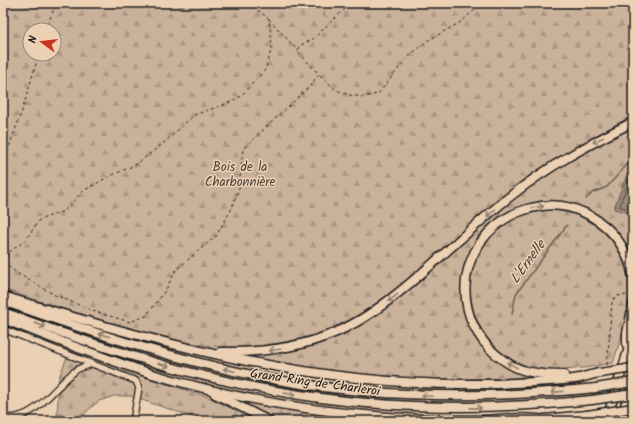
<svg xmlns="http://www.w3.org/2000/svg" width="636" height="424" viewBox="0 0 636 424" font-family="Kalam,sans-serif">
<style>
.forest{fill:url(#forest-firs);stroke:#73675b;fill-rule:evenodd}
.water{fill:url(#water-waves);stroke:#695f54}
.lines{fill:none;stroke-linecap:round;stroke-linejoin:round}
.shore{stroke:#504842;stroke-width:1}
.stream{stroke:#695f54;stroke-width:1.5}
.minor-casing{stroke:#1c1c1c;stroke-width:8}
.highway-casing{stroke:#1c1c1c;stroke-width:11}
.path{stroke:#1c1c1c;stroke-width:1;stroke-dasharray:3 3;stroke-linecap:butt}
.minor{stroke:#ecd0b3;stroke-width:5.5}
.highway{stroke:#ecd0b3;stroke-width:8}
.highway-bridge-casing{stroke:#1c1c1c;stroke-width:11;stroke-linecap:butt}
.highway-bridge{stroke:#ecd0b3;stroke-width:8}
.oneway{stroke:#8e7f6f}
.labels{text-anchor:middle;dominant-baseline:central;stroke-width:3;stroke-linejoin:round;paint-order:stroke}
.park-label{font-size:13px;fill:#48423c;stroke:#ecd0b3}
.street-label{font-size:13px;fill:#1c1c1c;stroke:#ecd0b3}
.water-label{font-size:14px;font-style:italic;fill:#49433d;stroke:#ecd0b3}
</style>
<defs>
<pattern id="forest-firs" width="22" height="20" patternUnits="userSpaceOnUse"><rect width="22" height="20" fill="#cab29a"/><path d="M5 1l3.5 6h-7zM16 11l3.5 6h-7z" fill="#ad9884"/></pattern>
<pattern id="water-waves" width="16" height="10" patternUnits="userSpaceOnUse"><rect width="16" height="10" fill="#9d8b7a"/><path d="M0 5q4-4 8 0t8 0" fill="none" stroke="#7f7163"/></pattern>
</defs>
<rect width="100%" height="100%" fill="#ecd0b3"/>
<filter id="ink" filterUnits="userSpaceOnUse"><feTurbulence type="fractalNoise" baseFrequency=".025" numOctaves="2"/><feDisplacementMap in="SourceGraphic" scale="8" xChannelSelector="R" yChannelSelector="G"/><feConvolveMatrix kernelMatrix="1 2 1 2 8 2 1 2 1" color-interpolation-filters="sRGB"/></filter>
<g filter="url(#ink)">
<g class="forest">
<path d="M 3,3 L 633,3 L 633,115 C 590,139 547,161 508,191 C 456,232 412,284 354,317 C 317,339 273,347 231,347 C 203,347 176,340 150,333 C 100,321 52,305 3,289 ZM 30,30 L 54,30 L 54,54 L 30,54 Z"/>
<path d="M 633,125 L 633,168 L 627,174 L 614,208 L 633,214 L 633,265 L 617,235 L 569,205 L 510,212 L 497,220 L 486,229 L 475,244 L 468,259 L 464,272 L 477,338 L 535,377 C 471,380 407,380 343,372 C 309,368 275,362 241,355 L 263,354 L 358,324 L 510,200 L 552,170 Z"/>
<path d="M 545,210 C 598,210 634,251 628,304 C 626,324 619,344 613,363 C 583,368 548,376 518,363 C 513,361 509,357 505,355 C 461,324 458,258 503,226 C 515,217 530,213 545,210 Z"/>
<polygon points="70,350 131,373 208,397 259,421 246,421 225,418 215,421 205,421 130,396 114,396 99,401 86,412 80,421 57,421 59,377"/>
<polygon points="246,402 312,414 377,421 275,421 245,404"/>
</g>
<polygon class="water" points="633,168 633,214 614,209 627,174"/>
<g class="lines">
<polyline class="shore" points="633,173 630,176 620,205 621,207 633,210"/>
<g class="stream">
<polyline points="586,199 592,193 607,187 633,158"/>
<polyline points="512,314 516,294 567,225"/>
</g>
<g class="minor-casing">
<g id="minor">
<polyline points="3,329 136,381 139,388 133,421"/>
<path d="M 3,417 C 34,423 54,387 75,371 C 80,367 86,366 92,364"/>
</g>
</g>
<g class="highway-casing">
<g id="highway">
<path d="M 3,296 C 159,344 311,386 476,384 C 500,384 525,383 549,381 C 559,380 570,380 580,378 C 587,376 593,374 600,373"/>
<path d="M 3,301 C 93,333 184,363 278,380 C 384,399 488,399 596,388"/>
<path d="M 3,312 C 92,344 182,375 276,391 C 381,410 486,411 592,400"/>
<path d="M 3,319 C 55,339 106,360 159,376 C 226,396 296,409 366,415 C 405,419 445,420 484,420 C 502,419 520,417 538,419"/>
<polyline points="627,345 627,333 633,305"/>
<path d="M 221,352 C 265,353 308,347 347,327 C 370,316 390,300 409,284 C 444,255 476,223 512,195 C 550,165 590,144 633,122"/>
<path d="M 564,375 C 547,375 527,374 511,365 C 467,340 451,286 480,243 C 493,225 510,213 531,208 C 549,203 568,205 585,213 C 611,226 627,247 633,275"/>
<polyline points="215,394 269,421"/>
<polyline points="534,420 587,415"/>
<polyline points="606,421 633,335"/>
<polyline points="620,421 633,381"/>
</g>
</g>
<g class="path">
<polyline points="269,19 299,52"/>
<polyline points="46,30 56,3"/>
<polyline points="320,75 336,90 350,95 362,97 378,94 407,58 427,41 461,22 482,3"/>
<polyline points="3,163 22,111 39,54"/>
<polyline points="3,262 9,252 25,241 39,220 64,211 83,191 108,177 137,164 165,142 194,115 226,104 240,97 265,70 272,47 269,19 249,3"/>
<polyline points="3,263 20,275 55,295 93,311 130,322 146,316 165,291 176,270 216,236 231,210 239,188 243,149 310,86 319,74 299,53 299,46 313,39 337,16 352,3"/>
<polyline points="607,365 612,302 616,296 626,295"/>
</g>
<use href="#minor" class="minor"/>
<use href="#highway" class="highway"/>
<g class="highway-bridge-casing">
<g id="highway-bridge">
<polyline points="600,373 633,368"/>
<polyline points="596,388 633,382"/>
<polyline points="592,400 633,394"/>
<polyline points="587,415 633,408"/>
</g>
</g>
<use href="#highway-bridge" class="highway-bridge"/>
</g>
<defs><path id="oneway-shaft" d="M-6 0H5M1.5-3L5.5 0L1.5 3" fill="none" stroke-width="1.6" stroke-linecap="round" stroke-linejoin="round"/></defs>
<g class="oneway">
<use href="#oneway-shaft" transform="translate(598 140) rotate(153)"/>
<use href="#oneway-shaft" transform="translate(538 207) rotate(-8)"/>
<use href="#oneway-shaft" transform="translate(491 213) rotate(139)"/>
<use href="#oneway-shaft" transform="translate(393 298) rotate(141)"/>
<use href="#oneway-shaft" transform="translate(40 325) rotate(20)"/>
<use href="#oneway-shaft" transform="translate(104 335) rotate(-163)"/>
<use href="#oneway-shaft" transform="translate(275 350) rotate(171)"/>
<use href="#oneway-shaft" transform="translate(164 365) rotate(16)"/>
<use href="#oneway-shaft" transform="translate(512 365) rotate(-152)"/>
<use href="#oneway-shaft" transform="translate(229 370) rotate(-167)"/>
<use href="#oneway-shaft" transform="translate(557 392) rotate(174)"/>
<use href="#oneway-shaft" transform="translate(290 394) rotate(8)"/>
<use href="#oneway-shaft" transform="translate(427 396) rotate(-177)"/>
<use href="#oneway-shaft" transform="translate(476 408) rotate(1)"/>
</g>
</g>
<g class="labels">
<g class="park-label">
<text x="240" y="167">Bois de la<tspan x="240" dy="15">Charbonnière</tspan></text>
</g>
<g class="street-label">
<text transform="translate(315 383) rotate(8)">Grand Ring de Charleroi</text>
</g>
<g class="water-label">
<text transform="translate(528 262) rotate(-54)">L'Ernelle</text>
</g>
</g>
<rect width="636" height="424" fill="none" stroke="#ecd0b3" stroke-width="16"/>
<rect x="8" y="8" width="620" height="408" fill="none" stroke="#1c1c1c" stroke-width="1.5" filter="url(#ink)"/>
<g transform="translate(42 42) rotate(285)"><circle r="19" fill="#ecd0b3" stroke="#998877"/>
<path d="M0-3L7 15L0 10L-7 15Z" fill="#c8321e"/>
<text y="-6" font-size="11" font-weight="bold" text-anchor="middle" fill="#1c1c1c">N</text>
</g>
</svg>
